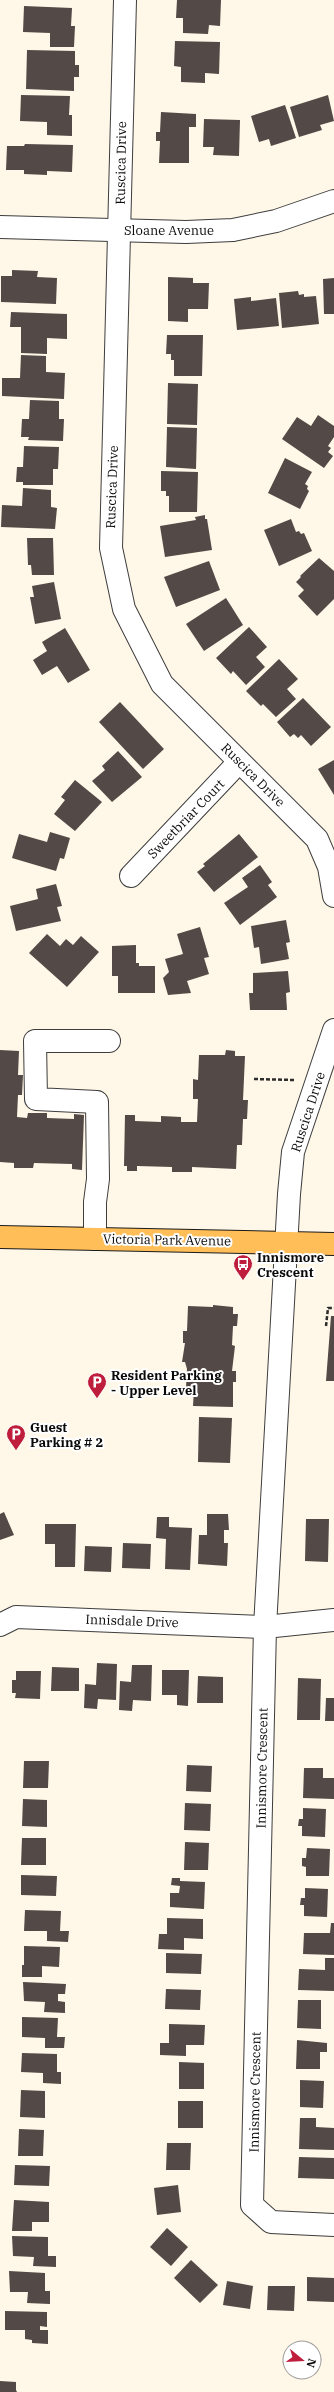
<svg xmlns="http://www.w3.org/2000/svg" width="334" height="2392" viewBox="0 0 334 2392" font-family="'IBM Plex Serif',serif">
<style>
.building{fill:#534946}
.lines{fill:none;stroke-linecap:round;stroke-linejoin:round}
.minor-casing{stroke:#3d3d3d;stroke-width:24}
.major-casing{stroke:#1b1b1b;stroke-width:24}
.path{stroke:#2c2c2c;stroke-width:2.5;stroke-dasharray:4 2;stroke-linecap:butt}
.minor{stroke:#fff;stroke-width:22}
.major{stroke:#ffbe57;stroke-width:22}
.labels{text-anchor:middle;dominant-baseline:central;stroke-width:4;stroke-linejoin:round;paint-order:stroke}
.street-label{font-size:13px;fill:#0a0a0a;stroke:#fff}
.poi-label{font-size:13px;font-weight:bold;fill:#0a0a0a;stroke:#fff;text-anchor:start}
</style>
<rect width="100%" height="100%" fill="#fff7e7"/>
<g class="building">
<polygon points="177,0 221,0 220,26 209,25 208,34 183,33 183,18 176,18"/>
<polygon points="24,6 72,8 71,26 75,26 74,47 50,47 50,33 23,32"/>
<polygon points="175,41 220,42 219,74 205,73 205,83 181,82 181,67 174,66"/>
<polygon points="27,50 75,51 75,65 79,65 79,77 74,77 74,91 26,89"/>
<polygon points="21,95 70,96 69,115 72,115 72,136 47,135 47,122 20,121"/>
<polygon points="328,95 334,121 320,125 322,130 299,137 290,107"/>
<polygon points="285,105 296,138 271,146 269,139 259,142 251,116"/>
<polygon points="161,112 196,114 196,127 189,127 189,163 159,163 160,141 156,141 156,132 160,132"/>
<polygon points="204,119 240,120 239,156 213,155 214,147 203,147"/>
<polygon points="25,144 73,145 72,172 47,171 47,175 24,174 24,170 6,170 7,146 24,146"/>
<polygon points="12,270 38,271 37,277 57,278 56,304 1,302 1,276 12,276"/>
<polygon points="168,277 193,278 193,283 209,283 208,309 188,309 188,322 168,321"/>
<polygon points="334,278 334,314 324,314 323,279"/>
<polygon points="298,291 299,295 304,294 304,297 316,296 319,324 282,328 279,293"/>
<polygon points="251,297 251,301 276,298 279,326 237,330 234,299"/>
<polygon points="11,312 67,314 67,339 47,338 47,354 21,353 21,327 10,327"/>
<polygon points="167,335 203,335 202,376 174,376 174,360 171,360 171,354 166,354"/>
<polygon points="21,355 46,356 46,372 65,373 64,399 2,396 2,378 20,378"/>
<polygon points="168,383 198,384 197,425 167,424"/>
<polygon points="30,400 59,401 59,419 64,419 63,441 28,440 29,437 21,437 22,419 29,419"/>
<polygon points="318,415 334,426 334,437 328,446 331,448 328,452 333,456 324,468 282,439 297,417 311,426"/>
<polygon points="167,427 197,428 196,469 166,467"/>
<polygon points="24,446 59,447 58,469 53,469 53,485 23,485 23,482 16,482 17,467 23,467"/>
<polygon points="285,458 312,472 305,484 308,486 307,489 309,491 300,509 268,493"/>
<polygon points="161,471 198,472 197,512 169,512 169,496 166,496 166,491 161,491"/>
<polygon points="23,488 51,490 51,507 57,508 55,529 1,527 2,505 22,506"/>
<polygon points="205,515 205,519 207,519 212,550 165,557 160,526 196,520 195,517"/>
<polygon points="291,519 296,532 299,531 301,534 304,533 312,551 279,566 264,530"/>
<polygon points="27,538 53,538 54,575 32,575 31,565 28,565"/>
<polygon points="319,558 334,571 334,599 317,616 298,596 304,590 296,582 301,577 300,576"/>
<polygon points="209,561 220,590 176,607 164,577"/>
<polygon points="54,582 61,619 35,624 30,597 34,597 32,586"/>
<polygon points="226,598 243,625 204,651 186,624"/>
<polygon points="249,627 267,647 256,657 265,667 246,685 233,671 231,674 216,658"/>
<polygon points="65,628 90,670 68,683 57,666 42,675 33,660 47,651 42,642"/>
<polygon points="279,659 298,679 287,689 296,699 276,717 263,704 261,706 246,691"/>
<polygon points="303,698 331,727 311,746 301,735 298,738 294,734 290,737 277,722"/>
<polygon points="120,702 164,749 143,769 99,722"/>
<polygon points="118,751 142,777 112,802 92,781 105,770 102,766"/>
<polygon points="334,760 334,795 318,769"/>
<polygon points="75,780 102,802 75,831 54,814 65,800 61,797"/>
<polygon points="50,832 70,838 64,859 60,858 56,871 12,858 19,834 47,842"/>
<polygon points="239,834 258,857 214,892 197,872 205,866 203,864"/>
<polygon points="260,865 272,882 268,885 277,897 240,925 224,903 248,887 242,878"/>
<polygon points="56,884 62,906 57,907 61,921 16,931 10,906 38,899 36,889"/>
<polygon points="286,920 290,942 286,943 289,959 261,964 259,947 254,948 251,926"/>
<polygon points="200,927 209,957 204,958 209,974 187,981 191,993 168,995 163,978 169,972 165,959 183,954 177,934"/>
<polygon points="47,934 60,946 66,939 73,945 81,936 99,952 67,987 29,953"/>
<polygon points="136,945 136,963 139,963 139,966 155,966 155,993 118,993 118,976 112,976 112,946"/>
<polygon points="288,971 290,992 286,993 287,1010 250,1010 249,993 253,993 253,973"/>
<polygon points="0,1050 19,1051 18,1075 23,1075 22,1095 18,1095 17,1117 27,1118 28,1113 47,1113 47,1118 74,1119 74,1114 84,1115 82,1170 72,1169 72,1164 34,1163 33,1168 14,1168 14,1163 0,1162"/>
<polygon points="226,1050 235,1051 235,1056 245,1056 243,1100 248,1100 247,1119 243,1119 242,1145 237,1145 236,1169 192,1167 192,1172 172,1172 172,1167 137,1166 137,1171 127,1171 127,1166 124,1166 125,1115 135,1115 135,1121 161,1122 161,1116 181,1117 181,1122 197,1122 198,1099 193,1099 193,1079 198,1080 199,1055 225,1055"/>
<polygon points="213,1305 233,1307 233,1314 238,1314 237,1326 233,1326 232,1345 235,1346 232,1371 236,1371 236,1382 233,1382 233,1407 193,1406 194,1388 186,1388 187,1369 185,1362 182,1362 185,1343 183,1343 183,1331 187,1331 188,1306 213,1307"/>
<polygon points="331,1316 334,1316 334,1381 326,1381"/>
<polygon points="199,1417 232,1418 230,1463 198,1462"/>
<polygon points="4,1512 14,1535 0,1540 0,1514"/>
<polygon points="207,1514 228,1514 229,1530 224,1530 224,1543 228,1543 227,1566 198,1564 199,1535 207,1535"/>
<polygon points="157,1517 169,1517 169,1527 192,1528 190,1570 165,1569 166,1539 156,1538"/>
<polygon points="306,1519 329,1519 328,1562 305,1561"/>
<polygon points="45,1524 76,1524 75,1567 55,1567 55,1544 45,1544"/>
<polygon points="123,1543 151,1544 150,1569 122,1568"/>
<polygon points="85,1546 112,1547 111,1572 84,1571"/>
<polygon points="97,1663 117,1664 116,1700 98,1699 97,1709 84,1708 85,1684 96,1685"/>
<polygon points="132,1665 152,1665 151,1701 133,1700 132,1711 119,1710 120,1681 131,1682"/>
<polygon points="52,1667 79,1668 79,1691 51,1691"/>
<polygon points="162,1670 189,1670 188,1706 177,1705 177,1695 162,1695"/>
<polygon points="16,1671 41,1671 40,1699 15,1698 16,1693 12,1693 12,1680 16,1680"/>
<polygon points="198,1676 223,1677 223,1703 197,1703"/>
<polygon points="298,1678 321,1679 320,1720 297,1720"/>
<polygon points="326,1698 334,1698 334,1721 325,1721"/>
<polygon points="24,1761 49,1761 48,1788 23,1788"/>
<polygon points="187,1765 212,1766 211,1792 186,1791"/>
<polygon points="304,1768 323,1768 323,1778 334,1778 334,1799 303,1798"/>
<polygon points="23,1799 47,1800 47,1827 22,1826"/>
<polygon points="185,1803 211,1804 210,1831 184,1830"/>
<polygon points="303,1808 326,1809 325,1837 302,1836 302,1826 298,1826 299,1819 303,1819"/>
<polygon points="22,1838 46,1838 46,1865 21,1865"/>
<polygon points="185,1842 209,1843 208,1870 184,1870"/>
<polygon points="307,1848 330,1849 329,1876 306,1876 306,1867 302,1866 302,1858 306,1858"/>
<polygon points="21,1875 57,1876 56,1896 21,1895"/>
<polygon points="172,1878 180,1878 180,1881 205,1882 204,1909 170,1907 170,1893 179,1893 180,1886 171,1885"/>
<polygon points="305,1888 328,1889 327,1917 304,1916 304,1905 300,1905 301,1898 305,1898"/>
<polygon points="25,1910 61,1911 60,1931 69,1931 68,1942 47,1941 47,1931 24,1931"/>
<polygon points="167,1918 203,1919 203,1939 184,1938 184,1950 158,1949 159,1934 167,1934"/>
<polygon points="331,1923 334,1923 334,1955 303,1954 304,1933 330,1933"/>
<polygon points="24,1946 60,1947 59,1967 42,1966 42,1977 22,1977 22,1965 24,1965"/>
<polygon points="166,1953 202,1954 201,1974 166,1973"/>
<polygon points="325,1958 334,1958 334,1991 298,1990 299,1969 325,1970"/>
<polygon points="23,1982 66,1984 65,1994 58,1994 58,2001 65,2002 65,2013 44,2012 45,2002 24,2001"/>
<polygon points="166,1989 201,1990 200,2010 165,2009"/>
<polygon points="298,2000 321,2000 321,2029 297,2028"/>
<polygon points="22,2017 58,2018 57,2037 65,2037 64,2048 45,2048 45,2038 22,2037"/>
<polygon points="169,2024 205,2025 204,2045 186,2045 186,2056 160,2055 160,2043 169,2043"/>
<polygon points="297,2040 327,2043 327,2052 320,2052 320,2069 296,2069"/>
<polygon points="22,2053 57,2054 57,2072 61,2072 61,2084 43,2083 43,2073 21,2072"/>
<polygon points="179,2062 204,2063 204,2089 179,2089"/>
<polygon points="300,2080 324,2081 323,2108 300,2107"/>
<polygon points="21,2090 45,2091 45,2118 20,2117"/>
<rect x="178" y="2101" width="25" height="27"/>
<polygon points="300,2118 316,2118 316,2127 334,2128 334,2150 299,2149"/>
<polygon points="19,2129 44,2130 43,2156 18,2156"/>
<polygon points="167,2143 191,2143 190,2170 166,2170"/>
<polygon points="299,2157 334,2158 334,2179 298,2178"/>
<polygon points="15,2165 50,2166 49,2186 14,2185"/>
<polygon points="178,2185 181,2212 157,2215 154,2188"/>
<polygon points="14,2200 49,2202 49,2222 32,2222 32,2231 12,2231"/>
<polygon points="167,2228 188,2247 171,2266 150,2247"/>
<polygon points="12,2236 48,2237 48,2256 56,2256 56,2267 33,2266 34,2257 13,2256"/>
<polygon points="191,2260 218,2285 200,2303 174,2278"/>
<polygon points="9,2271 45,2273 45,2291 50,2291 50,2304 27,2303 28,2292 10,2292"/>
<polygon points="307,2277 334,2278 334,2302 307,2301"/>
<polygon points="227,2281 253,2286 250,2309 223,2305"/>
<polygon points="268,2286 295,2286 294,2311 267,2310"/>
<polygon points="5,2311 47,2312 47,2327 40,2326 40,2330 48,2330 48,2344 32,2343 32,2340 25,2339 25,2330 5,2330"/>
<polygon points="0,2381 16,2382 16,2390 17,2392 0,2392"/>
</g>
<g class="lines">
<g class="minor-casing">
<g id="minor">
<polyline points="125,0 111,548 124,609 162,684 317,839 329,867 334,896"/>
<polyline points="0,227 186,232 233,230 276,221 334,201"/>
<polyline points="131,876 239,762"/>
<polyline points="334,1030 293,1152 289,1194 265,1627 252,2205 271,2222 334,2225"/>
<polyline points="95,1239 95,1202 98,1179 97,1102 36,1099 35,1041 109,1041"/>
<polyline points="0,1625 16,1617 265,1627 334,1620"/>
</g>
</g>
<g class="major-casing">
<polyline id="major" points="0,1237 334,1244"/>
</g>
<g class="path">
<polyline points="254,1079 295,1080"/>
<polyline points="326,1326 328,1308 334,1308"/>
</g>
<use href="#minor" class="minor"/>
<use href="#major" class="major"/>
</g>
<defs>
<g id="bus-pin" transform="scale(1)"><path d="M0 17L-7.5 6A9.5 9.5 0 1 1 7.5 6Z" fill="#bf1d3c" stroke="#fff"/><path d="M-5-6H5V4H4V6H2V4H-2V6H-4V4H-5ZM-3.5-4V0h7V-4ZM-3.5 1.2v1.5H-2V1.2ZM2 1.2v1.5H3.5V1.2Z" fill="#fff"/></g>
<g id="parking-pin" transform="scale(1)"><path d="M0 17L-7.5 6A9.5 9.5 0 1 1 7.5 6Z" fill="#bf1d3c" stroke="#fff"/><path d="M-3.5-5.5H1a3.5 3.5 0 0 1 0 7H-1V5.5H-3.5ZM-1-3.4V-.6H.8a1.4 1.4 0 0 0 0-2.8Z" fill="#fff"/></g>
</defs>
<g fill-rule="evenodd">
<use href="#bus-pin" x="243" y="1264"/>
<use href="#parking-pin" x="97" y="1382"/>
<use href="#parking-pin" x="16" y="1434"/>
</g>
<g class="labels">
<g class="street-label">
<text transform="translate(121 163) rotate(-89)">Ruscica Drive</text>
<text x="169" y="230">Sloane Avenue</text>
<text transform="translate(112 487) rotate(-88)">Ruscica Drive</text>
<text transform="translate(253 775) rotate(45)">Ruscica Drive</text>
<text transform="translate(186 819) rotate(-46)">Sweetbriar Court</text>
<text transform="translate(308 1112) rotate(-72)">Ruscica Drive</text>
<text transform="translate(167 1240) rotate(1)">Victoria Park Avenue</text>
<text transform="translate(132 1621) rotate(2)">Innisdale Drive</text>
<text transform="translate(262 1768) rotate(-89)">Innismore Crescent</text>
<text transform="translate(255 2092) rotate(-89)">Innismore Crescent</text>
</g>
<g class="poi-label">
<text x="257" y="1257">Innismore<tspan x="257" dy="15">Crescent</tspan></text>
<text x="111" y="1375">Resident Parking<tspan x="111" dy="15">- Upper Level</tspan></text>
<text x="30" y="1427">Guest<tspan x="30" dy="15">Parking # 2</tspan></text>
</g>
</g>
<g transform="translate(302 2360) rotate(108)"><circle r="19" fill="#ffffff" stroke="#9d9d9d"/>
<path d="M0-3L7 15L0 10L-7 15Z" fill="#bf1d3c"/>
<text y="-6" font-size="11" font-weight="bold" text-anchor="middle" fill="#0a0a0a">N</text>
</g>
</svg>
